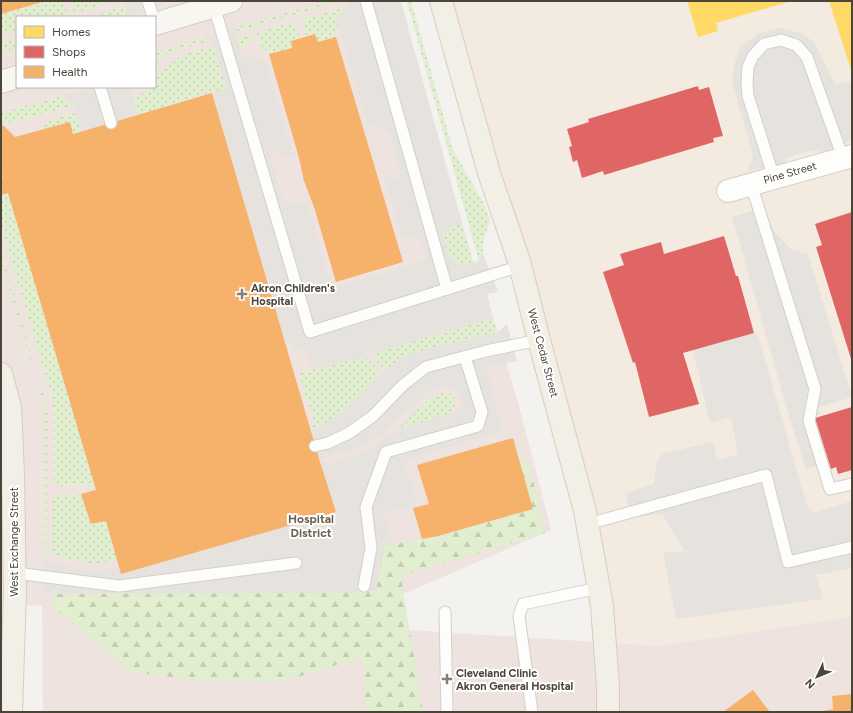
<svg xmlns="http://www.w3.org/2000/svg" width="853" height="713" viewBox="0 0 853 713" font-family="Figtree,sans-serif">
<style>
.commercial{fill:#f3ebdf}
.medical{fill:#eee3df;fill-rule:evenodd}
.grass{fill:url(#grass-dots)}
.forest{fill:url(#forest-firs)}
.parking{fill:#e6e3df}
.homes{fill:#ffd966}
.shops{fill:#e06666}
.health{fill:#f6b26b}
.lines{fill:none;stroke-linecap:round;stroke-linejoin:round}
.service-casing{stroke:#d2d0cb;stroke-width:13}
.minor-casing{stroke:#d2d0cb;stroke-width:24}
.secondary-casing{stroke:#d3cfc5;stroke-width:24}
.primary-casing{stroke:#d6cebb;stroke-width:24}
.service{stroke:#fdfdfc;stroke-width:11}
.minor{stroke:#fdfdfc;stroke-width:22}
.secondary{stroke:#f7f6f1;stroke-width:22}
.primary{stroke:#f2efe6;stroke-width:22}
.poi-dot{fill:#868178;stroke:#fff;stroke-width:1.5}
.labels{text-anchor:middle;dominant-baseline:central;stroke-width:4;stroke-linejoin:round;paint-order:stroke}
.street-label{font-size:11px;fill:#4b4439;stroke:#fff}
.poi-label{font-size:11px;font-weight:bold;fill:#4b4439;stroke:#fff;text-anchor:start}
.neighbourhood-label{font-size:12px;font-weight:bold;fill:#6e6250;stroke:#fff}
</style>
<defs>
<pattern id="grass-dots" width="8" height="8" patternUnits="userSpaceOnUse"><rect width="8" height="8" fill="#e1eecf"/><path d="M2 2h.1M6 6h.1" fill="none" stroke="#c3cdb2" stroke-width="1.8" stroke-linecap="round"/></pattern>
<pattern id="forest-firs" width="22" height="20" patternUnits="userSpaceOnUse"><rect width="22" height="20" fill="#e1eecf"/><path d="M5 1l3.5 6h-7zM16 11l3.5 6h-7z" fill="#c3cdb2"/></pattern>
</defs>
<rect width="100%" height="100%" fill="#f4f2ee"/>
<polygon class="commercial" points="450,1 852,1 852,617 659,646 616,643"/>
<path class="medical" d="M 1,1 L 400,1 L 475,269 L 494,320 L 522,417 L 551,530 L 332,625 L 659,646 L 852,617 L 852,712 L 43,712 L 42,606 L 1,603 ZM 17,17 L 155,17 L 155,87 L 17,87 Z"/>
<g class="grass">
<polygon points="47,1 64,1 68,16 63,17 17,17 17,30 1,35 1,14"/>
<polygon points="71,1 115,1 74,13"/>
<polygon points="328,1 341,1 236,32 237,27"/>
<polygon points="411,1 453,150 485,205 490,220 482,246 484,256 479,261 407,2"/>
<polygon points="126,6 125,17 90,17"/>
<polygon points="349,6 336,18 340,28 334,30 336,37 318,42 315,34 306,37 302,20"/>
<polygon points="295,22 300,39 291,41 292,48 269,54 268,49 263,51 258,34 239,49 236,39"/>
<polygon points="205,37 208,41 164,54 155,66 155,52"/>
<polygon points="17,38 17,48 1,53 1,43"/>
<polygon points="214,46 226,88 139,115 133,96 146,92 150,87 155,87 155,79 159,72 183,55"/>
<polygon points="61,96 74,106 3,124 1,118 1,113"/>
<polygon points="76,113 81,131 73,134 46,129 44,122"/>
<polygon points="8,193 95,484 54,486 54,412 51,393 1,226 1,195"/>
<polygon points="462,223 473,262 461,265 449,256 443,237 454,225"/>
<polygon points="1,251 33,361 31,362 1,260"/>
<path d="M 493,318 L 497,333 L 422,350 L 399,359 L 387,370 C 380,366 375,359 372,352 Z"/>
<polygon points="363,355 377,368 380,375 343,412 311,431 309,426 315,424 299,373 341,363"/>
<polygon points="42,389 47,412 47,429 46,555 43,555 45,439 43,404 40,390"/>
<path d="M 447,392 L 452,395 L 455,400 L 454,408 L 448,414 L 399,429 C 413,415 427,397 447,392 Z"/>
<polygon points="81,494 91,524 106,521 117,559 97,565 52,554 53,495"/>
</g>
<polygon class="forest" points="524,460 529,464 545,533 410,573 401,578 423,712 366,712 362,657 281,682 205,681 131,672 53,607 53,594 334,593 375,591 385,546 439,536 532,509 519,461"/>
<g class="parking">
<polygon points="127,1 163,1 164,5 125,17"/>
<polygon points="347,1 399,1 401,2 462,223 454,225 443,237 449,256 461,265 479,261 484,256 498,292 487,294 493,318 341,363 312,370 305,348 294,351 291,342 285,344 212,93 226,88 214,46 205,37 237,27 236,32 236,39 241,55 266,61 294,157 269,152 283,200 308,205 332,288 426,260 421,240 401,235 383,174 403,180 389,132 368,125 336,18 349,6"/>
<polygon points="780,28 802,33 814,42 835,84 852,81 852,140 823,152 813,150 798,154 787,158 785,163 748,171 753,156 732,82 735,62 741,46 759,33"/>
<polygon points="91,87 131,87 133,96 139,115 81,131 74,107 61,96"/>
<polygon points="765,207 773,230 792,250 808,254 852,397 817,408 820,414 814,417 827,463 806,469 789,416 732,217"/>
<polygon points="507,324 517,361 488,367 487,370 502,431 411,458 406,462 406,467 418,503 384,513 393,545 385,546 376,591 334,593 43,593 43,560 95,573 119,566 121,574 304,521 309,534 337,526 334,512 336,512 321,465 359,454 399,429 448,414 455,414 461,409 462,400 458,392 450,386 442,386 429,393 409,409 388,430 368,442 352,450 320,460 311,431 343,412 380,375 405,356 422,350 497,333"/>
<polygon points="754,333 758,335 807,506 814,513 852,501 852,568 816,575 823,599 676,619 663,553 684,551 662,514 631,518 625,493 654,484 657,462 662,454 713,442 717,460 738,454 731,417 710,423 693,351"/>
</g>
<g class="homes">
<polygon points="687,1 792,1 716,23 718,31 698,37"/>
<polygon points="829,1 852,1 852,73"/>
</g>
<g class="shops">
<polygon points="698,86 699,90 709,87 723,136 713,138 714,142 604,175 603,171 582,178 577,160 573,162 569,147 572,146 567,129 589,122 588,119"/>
<polygon points="852,212 852,362 816,247 822,245 815,224"/>
<polygon points="724,236 736,276 738,276 754,333 683,353 699,404 649,417 635,362 633,363 603,272 624,265 620,254 661,242 664,254"/>
<polygon points="852,407 852,470 838,474 836,467 831,469 815,418"/>
</g>
<g class="health">
<polygon points="1,1 45,1 1,14"/>
<polygon points="315,34 318,42 336,37 403,262 336,282 314,207 304,181 299,158 269,54 292,48 291,41"/>
<polygon points="212,93 320,462 336,512 121,574 106,521 91,524 81,494 96,490 8,193 1,195 1,178 3,177 1,171 1,129 3,125 15,137 70,122 73,134"/>
<polygon points="513,438 533,509 438,536 422,539 413,508 429,504 417,465"/>
<polygon points="753,690 770,712 723,712"/>
<polygon points="852,694 852,712 817,712 833,709 832,696"/>
</g>
<g class="lines">
<g class="service-casing">
<g id="service">
<polyline points="148,1 153,17"/>
<polyline points="366,1 447,289"/>
<polyline points="214,6 310,332 520,266"/>
<polyline points="100,87 111,123"/>
<polyline points="774,178 748,96 747,82 748,67 753,56 764,44 781,40 796,45 807,57 843,158"/>
<polyline points="751,184 815,389 809,421 830,489 852,484"/>
<polyline points="315,446 328,443 349,433 373,416 403,385 426,367 486,351 539,340"/>
<polyline points="588,524 766,475 788,562 852,547"/>
<polyline points="15,573 119,586 296,563"/>
<polyline points="364,586 371,548 366,507 386,452 478,426 482,412 465,357"/>
<polyline points="445,612 447,712"/>
<polyline points="532,712 519,616 523,604 599,588"/>
</g>
</g>
<g class="minor-casing">
<polyline id="minor" points="728,191 852,156"/>
</g>
<g class="secondary-casing">
<g id="secondary">
<polyline points="155,24 231,1"/>
<polyline points="1,82 17,77"/>
</g>
</g>
<g class="primary-casing">
<g id="primary">
<polyline points="441,1 489,173 519,261 539,340 585,511 602,606 608,686 608,712"/>
<polyline points="1,374 10,407 13,475 15,592 11,712"/>
</g>
</g>
<use href="#service" class="service"/>
<use href="#minor" class="minor"/>
<use href="#secondary" class="secondary"/>
<use href="#primary" class="primary"/>
</g>
<g class="poi-dot">
<path d="M240 288h4v4h4v4h-4v4h-4v-4h-4v-4h4z"/>
<path d="M445 673h4v4h4v4h-4v4h-4v-4h-4v-4h4z"/>
</g>
<g class="labels">
<g class="street-label">
<text transform="translate(790 173) rotate(-16)">Pine Street</text>
<text transform="translate(543 353) rotate(75)">West Cedar Street</text>
<text transform="translate(14 542) rotate(-90)">West Exchange Street</text>
</g>
<g class="poi-label">
<text x="251" y="288">Akron Children's<tspan x="251" dy="13">Hospital</tspan></text>
<text x="456" y="673">Cleveland Clinic<tspan x="456" dy="13">Akron General Hospital</tspan></text>
</g>
<g class="neighbourhood-label">
<text x="311" y="519">Hospital<tspan x="311" dy="14">District</tspan></text>
</g>
</g>
<rect width="853" height="713" fill="none" stroke="#4b4439" stroke-width="4"/>
<rect x="16" y="16" width="140" height="72" fill="#ffffff" stroke="#b7b4b0"/>
<rect x="24" y="26" width="20" height="12" fill="#ffd966" stroke="#b7b4b0"/>
<text x="52" y="36" font-size="12" fill="#4b4439">Homes</text>
<rect x="24" y="46" width="20" height="12" fill="#e06666" stroke="#b7b4b0"/>
<text x="52" y="56" font-size="12" fill="#4b4439">Shops</text>
<rect x="24" y="66" width="20" height="12" fill="#f6b26b" stroke="#b7b4b0"/>
<text x="52" y="76" font-size="12" fill="#4b4439">Health</text>
<g transform="translate(817 677) rotate(226)" stroke="#ffffff" stroke-width="3" paint-order="stroke">
<path d="M0-3L7 15L0 10L-7 15Z" fill="#4b4439"/>
<text y="-6" font-size="11" font-weight="bold" text-anchor="middle" fill="#4b4439">N</text>
</g>
</svg>
